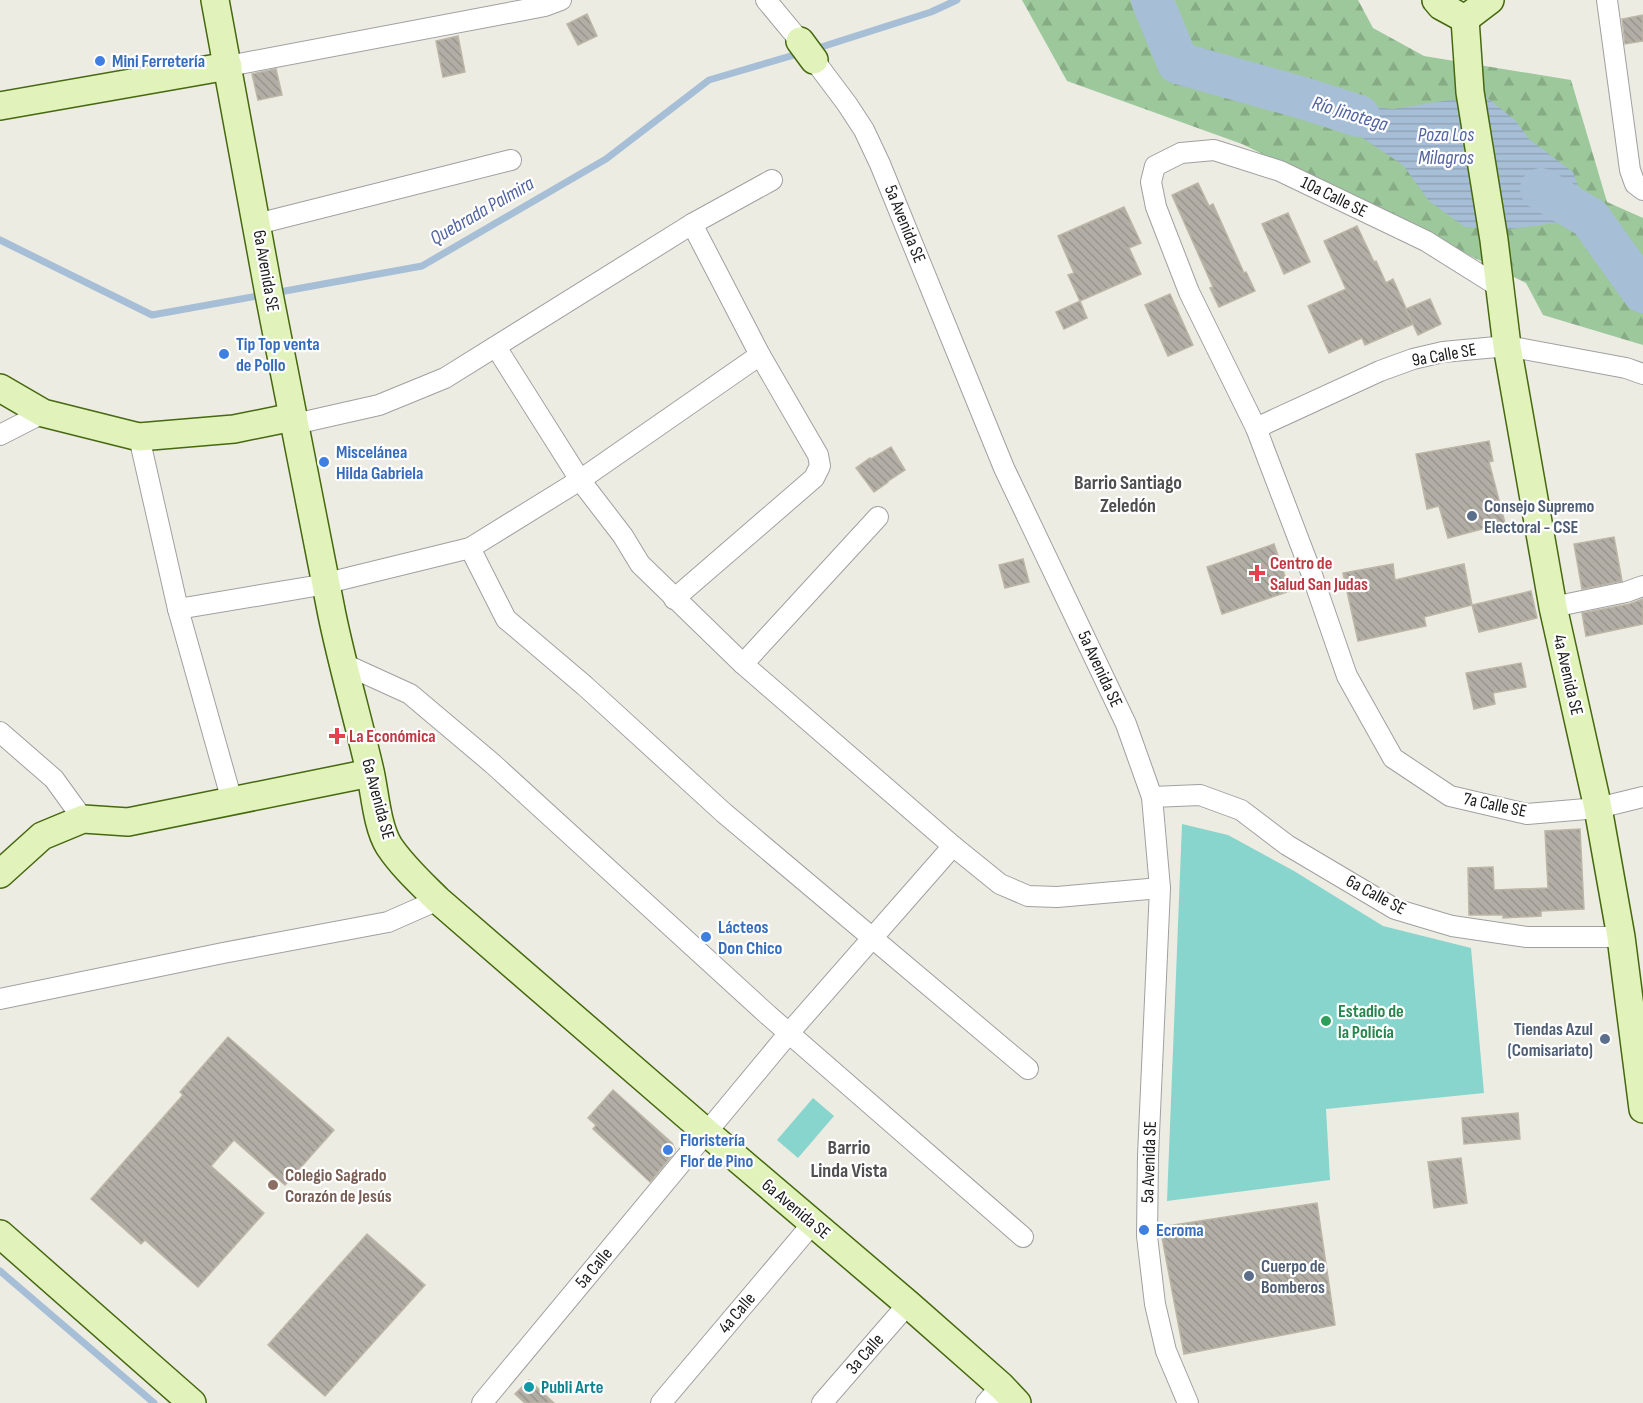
<svg xmlns="http://www.w3.org/2000/svg" width="1643" height="1403" viewBox="0 0 1643 1403" font-family="'Sofia Sans Condensed',sans-serif">
<style>
.forest{fill:url(#forest-firs)}
.pitch{fill:#87d5cc}
.water{fill:url(#water-rules)}
.lines{fill:none;stroke-linecap:round;stroke-linejoin:round}
.stream{stroke:#a7bfd6;stroke-width:7}
.river{stroke:#a7bfd6;stroke-width:42}
.building{fill:url(#building-back-hatch);stroke:#bdb6a7;stroke-width:1.5}
.street-casing{stroke:#a0a0a0;stroke-width:22}
.secondary-casing{stroke:#46680f;stroke-width:30}
.street{stroke:#fff;stroke-width:20}
.secondary{stroke:#e1f3bb;stroke-width:27}
.shop-dot{fill:#3f7fe0;stroke:#fff;stroke-width:2}
.service-dot{fill:#5c6f8a;stroke:#fff;stroke-width:2}
.health-dot{fill:#e0444e;stroke:#fff;stroke-width:2}
.leisure-dot{fill:#2e9e5b;stroke:#fff;stroke-width:2}
.education-dot{fill:#8d6e63;stroke:#fff;stroke-width:2}
.culture-dot{fill:#0f9aa8;stroke:#fff;stroke-width:2}
.labels{text-anchor:middle;dominant-baseline:central;stroke-width:4.5;stroke-linejoin:round;paint-order:stroke}
.shop-label{font-size:18px;font-weight:bold;fill:#366cbe;stroke:#fff;text-anchor:start}
.street-label{font-size:18px;fill:#1c1c1c;stroke:#fff}
.service-label{font-size:18px;font-weight:bold;fill:#4e5e75;stroke:#fff;text-anchor:start}
.health-label{font-size:18px;font-weight:bold;fill:#be3a42;stroke:#fff;text-anchor:start}
.leisure-label{font-size:18px;font-weight:bold;fill:#27864d;stroke:#fff;text-anchor:start}
.education-label{font-size:18px;font-weight:bold;fill:#785e54;stroke:#fff;text-anchor:start}
.culture-label{font-size:18px;font-weight:bold;fill:#0d838f;stroke:#fff;text-anchor:start}
.water-label{font-size:20px;font-style:italic;fill:#5264a2;stroke:#fff}
.neighbourhood-label{font-size:20px;font-weight:bold;fill:#4f4f4f;stroke:#fff}
</style>
<defs>
<pattern id="forest-firs" width="22" height="20" patternUnits="userSpaceOnUse" patternTransform="scale(1.5)"><rect width="22" height="20" fill="#9cc89b"/><path d="M5 1l3.5 6h-7zM16 11l3.5 6h-7z" fill="#86ab85"/></pattern>
<pattern id="water-rules" width="6" height="5" patternUnits="userSpaceOnUse" patternTransform="scale(1.5)"><rect width="6" height="5" fill="#a7bfd6"/><path d="M0 2.5h6" fill="none" stroke="#8fa4b7"/></pattern>
<pattern id="building-back-hatch" width="6" height="6" patternUnits="userSpaceOnUse" patternTransform="scale(1.5)"><rect width="6" height="6" fill="#b2aea6"/><path d="M-1 5l2 2M0 0l6 6M5-1l2 2" fill="none" stroke="#98958e"/></pattern>
</defs>
<rect width="100%" height="100%" fill="#edece3"/>
<polygon class="forest" points="1022,0 1358,0 1373,28 1424,56 1571,80 1607,202 1643,218 1643,345 1543,315 1526,283 1242,144 1067,81"/>
<g class="pitch">
<polygon points="1182,824 1228,835 1294,871 1383,926 1471,948 1484,1093 1326,1109 1330,1180 1167,1201"/>
<polygon points="813,1098 834,1116 798,1158 777,1140"/>
</g>
<polygon class="water" points="1486,97 1515,120 1529,139 1573,172 1590,218 1504,230 1465,227 1429,201 1403,165 1303,98 1393,109 1443,101"/>
<g class="lines">
<g class="stream">
<polyline points="815,49 931,12 957,0"/>
<polyline points="0,240 152,315 263,295"/>
<polyline points="274,293 422,266 606,159 709,80 801,53"/>
<polyline points="0,1271 154,1403"/>
</g>
<g class="river">
<polyline points="1152,0 1178,63 1303,98 1359,116"/>
<polyline points="1541,189 1590,218 1643,292"/>
</g>
</g>
<g class="building">
<polygon points="587,14 597,36 578,45 567,24"/>
<polygon points="1643,15 1643,41 1625,44 1622,19"/>
<polygon points="458,36 465,72 443,77 436,41"/>
<polygon points="276,69 282,95 258,100 252,74"/>
<polygon points="1198,183 1209,206 1213,204 1244,273 1246,272 1255,291 1219,307 1210,288 1213,287 1172,195"/>
<polygon points="1124,207 1141,243 1129,248 1141,274 1080,301 1068,275 1074,273 1058,236"/>
<polygon points="1288,213 1310,262 1284,274 1262,224"/>
<polygon points="1357,226 1374,262 1376,261 1386,283 1393,279 1413,324 1365,345 1362,338 1329,353 1308,306 1346,289 1324,241"/>
<polygon points="1170,294 1193,345 1168,356 1145,305"/>
<polygon points="1430,299 1441,324 1418,335 1406,309"/>
<polygon points="1080,301 1087,318 1064,329 1056,312"/>
<polygon points="1489,441 1493,461 1489,462 1505,523 1448,538 1439,506 1427,509 1416,454"/>
<polygon points="891,447 905,470 888,481 888,482 874,492 856,468 870,458 871,459"/>
<polygon points="1614,537 1622,581 1582,589 1574,544"/>
<polygon points="1274,544 1290,591 1222,614 1207,567"/>
<polygon points="1023,559 1029,582 1005,588 999,565"/>
<polygon points="1393,564 1395,580 1464,564 1472,605 1424,617 1426,626 1358,641 1343,573"/>
<polygon points="1531,591 1537,618 1479,632 1472,605"/>
<polygon points="1643,599 1643,624 1586,636 1582,613 1629,604"/>
<polygon points="1521,663 1526,687 1493,693 1495,704 1474,709 1466,673"/>
<polygon points="1580,829 1584,909 1541,911 1541,916 1503,918 1503,915 1469,915 1468,868 1493,867 1494,890 1548,888 1545,831"/>
<polygon points="228,1037 334,1130 285,1185 234,1140 211,1166 264,1213 198,1287 145,1240 141,1244 91,1199 183,1095 180,1092"/>
<polygon points="613,1090 672,1143 675,1149 674,1153 650,1182 593,1129 596,1125 588,1118"/>
<polygon points="1518,1113 1520,1139 1464,1144 1462,1118"/>
<polygon points="1461,1158 1467,1203 1434,1208 1428,1162"/>
<polygon points="1317,1203 1335,1325 1184,1354 1160,1227"/>
<polygon points="367,1234 425,1285 325,1396 268,1345"/>
<polygon points="529,1380 554,1403 525,1403 515,1394"/>
</g>
<g class="lines">
<g class="street-casing">
<g id="street">
<polyline points="766,0 800,41"/>
<polyline points="1607,0 1630,170 1635,184 1643,190"/>
<polyline points="814,60 847,104 864,130 880,164 1004,468 1126,724 1152,797 1160,888 1148,1156 1147,1236 1155,1304 1166,1351 1188,1403"/>
<polyline points="228,66 545,6 561,0"/>
<polyline points="257,224 511,160"/>
<polyline points="1501,288 1426,241 1280,171 1214,150 1181,153 1155,166 1151,182 1156,207 1189,292 1256,428 1311,572 1347,676 1393,758 1450,796 1527,814 1598,808 1643,797"/>
<polyline points="496,347 580,480 623,536 640,564 743,664 953,846 1000,884 1028,896 1057,897 1160,888"/>
<polyline points="295,424 379,405 445,378 692,224 772,180"/>
<polyline points="1256,428 1380,371 1413,359 1443,352 1507,346 1626,368 1643,374"/>
<polyline points="0,435 43,413"/>
<polyline points="139,437 178,609 232,801"/>
<polyline points="470,548 506,619 585,686 724,813 1028,1069"/>
<polyline points="674,599 814,478 820,466 818,455 760,355 692,224"/>
<polyline points="1553,607 1626,592 1643,586"/>
<polyline points="178,609 315,586 470,548 580,480 760,355"/>
<polyline points="342,663 410,694 493,764 768,1015 1023,1237"/>
<polyline points="743,664 878,517"/>
<polyline points="0,732 54,779 83,819"/>
<polyline points="1152,797 1200,795 1241,810 1287,845 1395,909 1452,926 1527,937 1621,937"/>
<polyline points="0,999 223,953 388,922 438,900"/>
<polyline points="482,1403 789,1033 953,846"/>
<polyline points="661,1403 813,1223"/>
<polyline points="822,1403 908,1304"/>
<polyline points="986,1403 1001,1386"/>
</g>
</g>
<g class="secondary-casing">
<g id="secondary">
<path d="M 215,0 L 269,294 L 332,615 C 343,668 358,719 370,771 C 375,793 377,827 389,846 C 403,867 421,883 438,900 L 706,1132 L 908,1304 L 1001,1386 L 1017,1403"/>
<polyline points="1436,0 1441,6 1465,19"/>
<polyline points="1465,19 1470,92 1494,240 1507,346 1553,607 1598,808 1621,937 1643,1109"/>
<polyline points="1465,19 1490,0"/>
<polyline points="800,41 814,60"/>
<polyline points="0,106 228,66"/>
<polyline points="0,388 43,413 139,437 234,429 293,417"/>
<polyline points="0,874 42,836 83,819 128,822 370,773"/>
<polyline points="0,1234 192,1403"/>
</g>
</g>
<use href="#street" class="street"/>
<use href="#secondary" class="secondary"/>
</g>
<g class="shop-dot">
<circle cx="100" cy="61" r="6"/>
<circle cx="224" cy="354" r="6"/>
<circle cx="324" cy="462" r="6"/>
<circle cx="706" cy="937" r="6"/>
<circle cx="668" cy="1150" r="6"/>
<circle cx="1144" cy="1230" r="6"/>
</g>
<g class="service-dot">
<circle cx="1472" cy="516" r="6"/>
<circle cx="1605" cy="1039" r="6"/>
<circle cx="1249" cy="1276" r="6"/>
</g>
<g class="health-dot">
<path d="M1254 564h6v6h6v6h-6v6h-6v-6h-6v-6h6z"/>
<path d="M334 727h6v6h6v6h-6v6h-6v-6h-6v-6h6z"/>
</g>
<circle class="leisure-dot" cx="1326" cy="1021" r="6"/>
<circle class="education-dot" cx="273" cy="1185" r="6"/>
<circle class="culture-dot" cx="529" cy="1387" r="6"/>
<g class="labels">
<g class="shop-label">
<text x="112" y="61">Mini Ferretería</text>
<text x="236" y="344">Tip Top venta<tspan x="236" dy="21">de Pollo</tspan></text>
<text x="336" y="452">Miscelánea<tspan x="336" dy="21">Hilda Gabriela</tspan></text>
<text x="718" y="927">Lácteos<tspan x="718" dy="21">Don Chico</tspan></text>
<text x="680" y="1140">Floristería<tspan x="680" dy="21">Flor de Pino</tspan></text>
<text x="1156" y="1230">Ecroma</text>
</g>
<g class="street-label">
<text transform="translate(1334 197) rotate(26)">10a Calle SE</text>
<text transform="translate(905 224) rotate(68)">5a Avenida SE</text>
<text transform="translate(266 271) rotate(80)">6a Avenida SE</text>
<text transform="translate(1444 355) rotate(-10)">9a Calle SE</text>
<text transform="translate(1100 669) rotate(65)">5a Avenida SE</text>
<text transform="translate(1568 675) rotate(77)">4a Avenida SE</text>
<text transform="translate(378 799) rotate(75)">6a Avenida SE</text>
<text transform="translate(1495 805) rotate(12)">7a Calle SE</text>
<text transform="translate(1376 895) rotate(28)">6a Calle SE</text>
<text transform="translate(1149 1162) rotate(-88)">5a Avenida SE</text>
<text transform="translate(796 1209) rotate(40)">6a Avenida SE</text>
<text transform="translate(594 1268) rotate(-50)">5a Calle</text>
<text transform="translate(737 1313) rotate(-50)">4a Calle</text>
<text transform="translate(865 1354) rotate(-49)">3a Calle</text>
</g>
<g class="service-label">
<text x="1484" y="506">Consejo Supremo<tspan x="1484" dy="21">Electoral - CSE</tspan></text>
<text x="1593" y="1029" text-anchor="end">Tiendas Azul<tspan x="1593" dy="21">(Comisariato)</tspan></text>
<text x="1261" y="1266">Cuerpo de<tspan x="1261" dy="21">Bomberos</tspan></text>
</g>
<g class="health-label">
<text x="1270" y="563">Centro de<tspan x="1270" dy="21">Salud San Judas</tspan></text>
<text x="349" y="736">La Económica</text>
</g>
<g class="leisure-label">
<text x="1338" y="1011">Estadio de<tspan x="1338" dy="21">la Policía</tspan></text>
</g>
<g class="education-label">
<text x="285" y="1175">Colegio Sagrado<tspan x="285" dy="21">Corazón de Jesús</tspan></text>
</g>
<g class="culture-label">
<text x="541" y="1387">Publi Arte</text>
</g>
<g class="water-label">
<text transform="translate(1350 114) rotate(17)">Río Jinotega</text>
<text x="1446" y="135">Poza Los<tspan x="1446" dy="23">Milagros</tspan></text>
<text transform="translate(482 211) rotate(-30)">Quebrada Palmira</text>
</g>
<g class="neighbourhood-label">
<text x="1128" y="483">Barrio Santiago<tspan x="1128" dy="23">Zeledón</tspan></text>
<text x="849" y="1148">Barrio<tspan x="849" dy="23">Linda Vista</tspan></text>
</g>
</g>
</svg>
